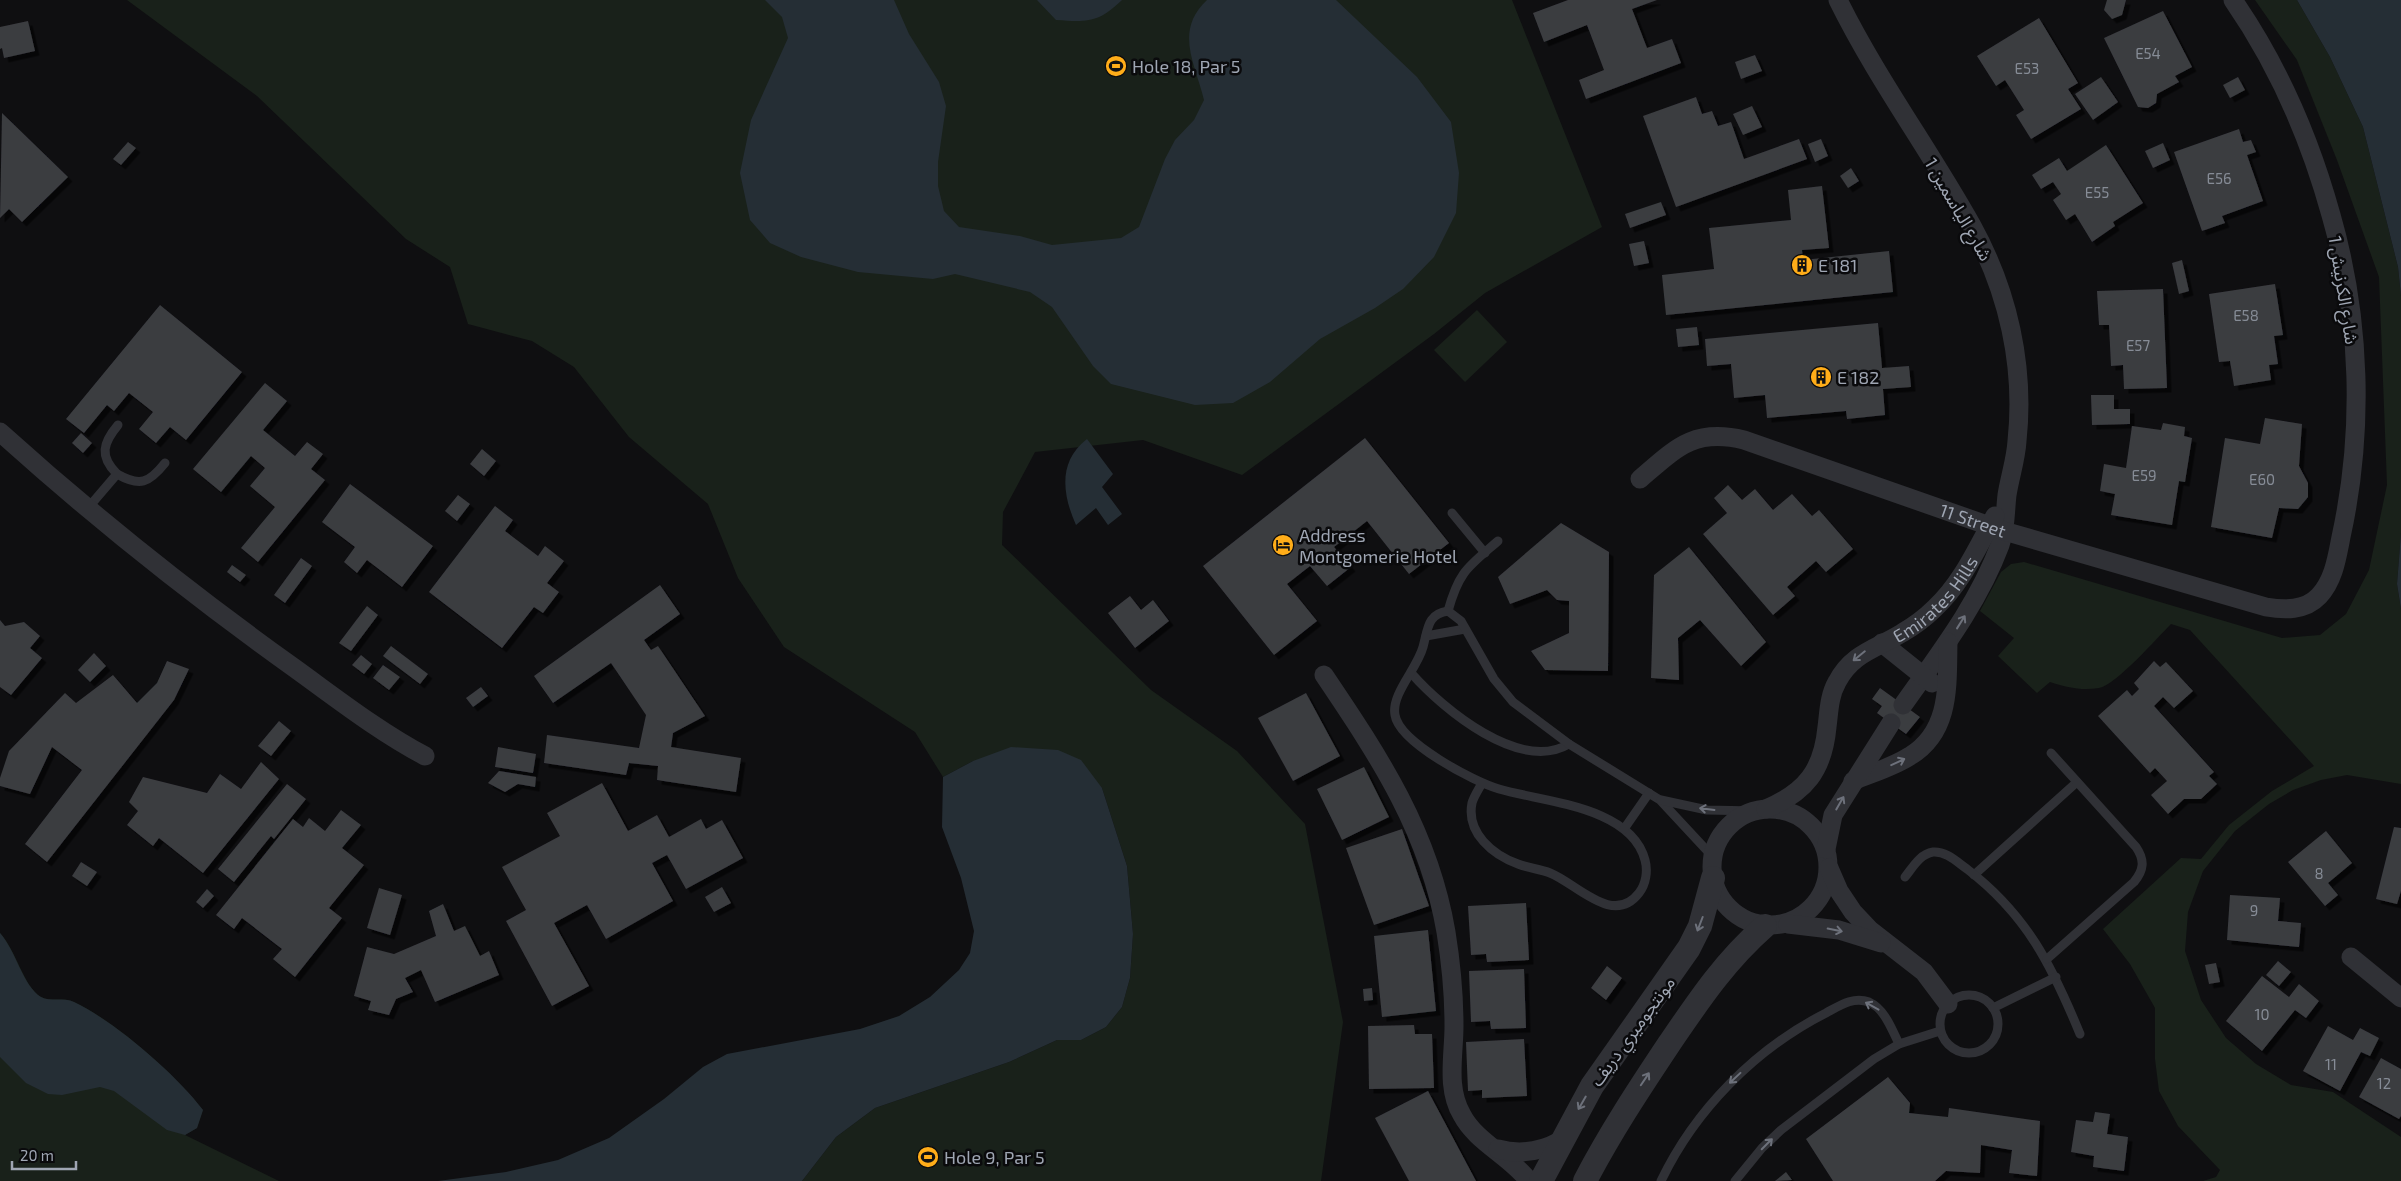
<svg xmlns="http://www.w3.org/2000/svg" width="2401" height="1181" viewBox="0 0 2401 1181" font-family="'Exo 2','Noto Sans Arabic',sans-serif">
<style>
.green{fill:#19211a}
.water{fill:#252e35}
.building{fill:#3b3c41;filter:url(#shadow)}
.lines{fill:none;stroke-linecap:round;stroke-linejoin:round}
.service{stroke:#303136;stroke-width:9}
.minor{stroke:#303136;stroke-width:19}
.tertiary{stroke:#303136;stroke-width:24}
.oneway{stroke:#6d717b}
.labels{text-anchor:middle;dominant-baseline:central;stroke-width:5;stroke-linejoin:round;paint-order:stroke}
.number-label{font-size:15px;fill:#868c96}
.poi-label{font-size:18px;fill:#9fa6b3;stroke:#0a0a0c;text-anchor:start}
.street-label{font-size:18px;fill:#9fa6b3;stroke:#0a0a0c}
</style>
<defs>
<filter id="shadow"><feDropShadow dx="4.5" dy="4.5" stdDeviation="0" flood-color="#0009"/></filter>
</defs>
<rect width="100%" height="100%" fill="#0f0f11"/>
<g class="green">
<polygon points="127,0 1512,0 1602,227 1485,293 1434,334 1242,475 1143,440 1035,452 1003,512 1002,545 1151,690 1237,751 1305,824 1343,1022 1321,1181 802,1181 836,1137 875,1108 1009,1062 1057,1040 1081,1040 1106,1027 1122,1007 1130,978 1133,934 1127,866 1102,788 973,761 943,777 915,732 784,647 738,578 708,504 629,437 574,367 532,341 468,324 450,267 406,239 257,96"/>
<path d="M 2255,0 L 2297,0 L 2330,57 L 2363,127 L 2398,267 L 2401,296 L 2401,533 L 2397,584 L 2401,609 L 2401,784 L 2347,775 L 2321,780 L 2293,790 L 2269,804 L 2235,831 L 2203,871 L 2188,912 L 2185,951 L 2201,1000 L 2226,1038 L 2256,1064 L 2291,1085 L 2333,1092 L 2401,1137 L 2401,1181 L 2203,1181 L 2216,1177 L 2220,1170 L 2178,1126 L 2159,1091 L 2155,1059 L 2155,1008 L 2130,964 L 2103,929 L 2181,858 L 2201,859 L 2229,825 L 2272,791 L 2314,766 L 2190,630 L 2171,624 C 2157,638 2116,685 2099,688 C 2081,691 2066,687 2050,682 L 2037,693 L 1998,656 L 2014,638 L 1980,611 L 2001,572 L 2011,564 L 2024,562 L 2282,638 L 2320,635 L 2346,614 L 2369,570 L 2387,485 L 2379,277 L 2337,160 L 2297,60 Z"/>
<polygon points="1477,310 1507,342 1465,382 1434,350"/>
<path d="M 0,933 C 16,950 24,987 41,997 C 50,1002 64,997 74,1002 C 115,1021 175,1074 203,1110 L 197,1128 L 185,1135 L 279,1181 L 0,1181 Z"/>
</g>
<g class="water">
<path d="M 765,0 L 894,0 L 909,34 L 939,82 L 946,106 L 938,162 L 938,186 L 944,211 L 959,227 L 1020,236 L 1052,245 L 1121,238 L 1139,227 L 1165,159 L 1175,140 L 1194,120 L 1204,100 C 1195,63 1174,31 1207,0 L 1336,0 L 1417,77 L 1451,122 L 1459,173 L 1456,213 L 1434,257 L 1403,289 L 1375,308 L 1320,339 L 1270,382 L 1233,403 L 1195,405 L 1111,384 L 1093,366 L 1052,307 L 1030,292 L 955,274 L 933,279 L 858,272 L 801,257 L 770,243 L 750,220 L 740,173 L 751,120 L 788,38 L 782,17 Z"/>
<path d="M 1037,0 L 1122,0 C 1098,23 1088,22 1056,20 Z"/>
<polygon points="2297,0 2401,0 2401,296 2398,267 2363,127 2330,57"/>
<path d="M 1087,439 L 1113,474 L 1102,487 L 1122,514 L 1108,525 L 1096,508 L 1076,525 C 1063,496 1057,462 1087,439 Z"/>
<polygon points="2401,533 2401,609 2397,584"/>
<polygon points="1011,747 1058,750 1081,760 1102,788 1127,866 1133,934 1130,978 1122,1007 1106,1027 1081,1040 1057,1040 1009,1062 875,1108 836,1137 802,1181 438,1181 506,1172 558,1160 609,1138 664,1099 703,1067 727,1054 860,1029 899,1016 930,997 959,970 970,953 974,931 961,878 942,827 943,777 973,761"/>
<path d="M 0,933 C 16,951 23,986 41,997 C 50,1002 64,997 74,1002 C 114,1021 176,1074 203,1110 L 197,1128 L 185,1135 L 167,1130 L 114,1091 L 100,1087 L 62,1095 L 48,1094 L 26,1083 L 0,1057 Z"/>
</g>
<g class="building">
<polygon points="1568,0 1657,0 1632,9 1647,48 1672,39 1681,63 1586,99 1579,80 1604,70 1587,25 1544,42 1533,13"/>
<polygon points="2107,0 2126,0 2122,15 2112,19 2104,10"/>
<polygon points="2163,11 2192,67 2175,76 2179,82 2157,94 2156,103 2148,108 2138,107 2104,38"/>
<polygon points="2039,18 2078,83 2068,89 2081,109 2031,139 2016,115 2024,110 2005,80 1996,86 1977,56"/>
<polygon points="28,21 35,51 4,58 2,48 0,49 0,27"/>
<polygon points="1755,55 1762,71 1741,79 1735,62"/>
<polygon points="2101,77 2118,102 2093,120 2075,94"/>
<polygon points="2238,77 2245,90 2230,98 2223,85"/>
<polygon points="1696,97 1702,114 1712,111 1718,126 1731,122 1744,159 1799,139 1807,159 1676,207 1643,116"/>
<polygon points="1752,106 1762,127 1743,135 1733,114"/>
<polygon points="2,113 68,177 22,222 9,209 0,218"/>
<polygon points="2239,129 2243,142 2251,140 2256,152 2247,155 2263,201 2222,216 2225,223 2202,231 2174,152"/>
<polygon points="1821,139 1828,156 1815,162 1808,144"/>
<polygon points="128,142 136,148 121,165 113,159"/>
<polygon points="2163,143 2170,160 2153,168 2145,151"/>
<polygon points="2106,145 2143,203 2113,222 2115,226 2092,242 2075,214 2066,220 2053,200 2061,194 2053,182 2041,189 2032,175 2059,158 2067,171"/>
<polygon points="1851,168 1859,181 1848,188 1840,176"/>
<polygon points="1822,186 1829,248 1802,250 1803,260 1889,251 1893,292 1666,315 1662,275 1714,269 1709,228 1791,220 1788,190"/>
<polygon points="1661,202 1666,215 1630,228 1625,214"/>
<polygon points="1644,241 1649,263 1634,266 1629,244"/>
<polygon points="2182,260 2189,291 2179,294 2172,263"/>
<polygon points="2275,284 2283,335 2274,336 2278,364 2269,365 2271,380 2234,386 2230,361 2219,362 2209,294"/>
<polygon points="2163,289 2167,388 2124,389 2123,365 2111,366 2109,325 2099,325 2097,291"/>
<polygon points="160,305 242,372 186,440 170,427 156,443 139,429 153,412 129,393 114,411 107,405 84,433 66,419"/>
<polygon points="1878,323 1882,368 1909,366 1911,387 1883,389 1885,415 1847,419 1846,411 1767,418 1765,395 1734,398 1731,364 1707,366 1705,339"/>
<polygon points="1697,327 1699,345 1678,347 1676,329"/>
<polygon points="265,383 287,401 263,430 295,456 307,442 323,454 311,469 325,480 258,562 241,548 275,507 250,486 265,468 251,456 221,492 193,469"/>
<polygon points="2091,395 2114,395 2114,409 2130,409 2130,424 2092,425"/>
<polygon points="2265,418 2302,424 2299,466 2308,483 2308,497 2298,509 2279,508 2272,538 2211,527 2225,438 2260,444"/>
<polygon points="2163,423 2185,427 2184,436 2192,438 2185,482 2179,481 2172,525 2111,515 2115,494 2100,491 2104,464 2126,468 2132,426 2161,430"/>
<polygon points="81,433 92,443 83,453 72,443"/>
<polygon points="1365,438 1449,543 1409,574 1367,521 1334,547 1351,567 1327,586 1310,566 1287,584 1317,621 1274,655 1203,566"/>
<polygon points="482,449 496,461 484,476 470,464"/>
<polygon points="350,484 433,546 402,587 367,560 357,573 344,562 355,547 322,522"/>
<polygon points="1728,485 1742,500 1755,489 1773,510 1792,494 1812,516 1819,510 1853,549 1826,572 1816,561 1787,587 1795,596 1773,615 1703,534 1727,513 1714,498"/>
<polygon points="458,495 470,504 457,521 445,511"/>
<polygon points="495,506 513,520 505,531 538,556 545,546 564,561 547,583 559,592 543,613 534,607 502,648 429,592"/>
<polygon points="1561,523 1609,552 1608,671 1545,670 1531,651 1569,633 1569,601 1557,600 1547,590 1510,604 1498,577"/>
<polygon points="1689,547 1766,642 1741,666 1700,620 1678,638 1679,680 1651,678 1654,575"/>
<polygon points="301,558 312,566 285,603 274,595"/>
<polygon points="232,565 246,575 240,582 227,572"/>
<polygon points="660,585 680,614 644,640 651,650 658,646 705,716 673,733 671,747 741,758 736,792 657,780 658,766 629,763 626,775 544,763 547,735 639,748 646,715 611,663 553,703 534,676"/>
<polygon points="1130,596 1141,610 1153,600 1169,621 1135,648 1108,613"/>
<polygon points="367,606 378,615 351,651 339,643"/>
<polygon points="0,620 5,626 24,622 40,636 30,648 42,658 11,695 0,687"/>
<polygon points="391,646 428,674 420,684 383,656"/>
<polygon points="94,653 106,666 90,682 78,670"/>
<polygon points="361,655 372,664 364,674 352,665"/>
<polygon points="167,661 189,669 174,700 47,862 25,844 82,770 52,747 30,794 0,786 0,778 9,751 65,693 76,703 113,675 137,703 157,683"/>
<polygon points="2154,661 2160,667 2166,662 2193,691 2174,708 2163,697 2154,706 2214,772 2209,776 2217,784 2201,799 2184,799 2168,814 2151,795 2167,781 2155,768 2150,773 2098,716 2127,690 2132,696 2139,689 2134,683"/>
<polygon points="383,665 400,677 389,690 373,678"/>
<polygon points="481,687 488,696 473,707 466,698"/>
<polygon points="1880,688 1920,717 1906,734 1877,713 1882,706 1872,699"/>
<polygon points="1306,693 1340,756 1293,781 1258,718"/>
<polygon points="279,721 291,731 271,756 258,746"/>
<polygon points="498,747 536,754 533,773 495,767"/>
<polygon points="261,762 279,779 203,873 159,838 153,846 127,825 138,811 129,802 143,777 207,793 220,774 241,789"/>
<polygon points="1364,767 1389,817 1342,840 1317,789"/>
<polygon points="499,771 536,777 535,787 518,784 505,792 488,783"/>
<polygon points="602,783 628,831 657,815 669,837 701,819 706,829 722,820 743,858 686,889 667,855 652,863 673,901 606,939 587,905 554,923 589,986 552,1006 506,921 526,910 502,867 560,836 547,813"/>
<polygon points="287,784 306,799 274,839 271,836 234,882 218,869"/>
<polygon points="341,810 361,825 342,848 364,865 329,908 342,918 295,977 273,959 282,949 242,918 234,929 216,915 293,819 303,827 309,818 325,831"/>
<polygon points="2394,827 2401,828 2401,891 2397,904 2376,899"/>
<polygon points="1402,829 1429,906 1374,925 1346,848"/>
<polygon points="2326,831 2352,863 2328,883 2338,895 2325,906 2288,862"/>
<polygon points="81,862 97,872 87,886 72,876"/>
<polygon points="722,887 731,903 714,912 705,897"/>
<polygon points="379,888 402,895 390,935 367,928"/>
<polygon points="207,889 214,896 203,908 196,902"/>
<polygon points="2230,895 2280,898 2278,921 2301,923 2299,947 2227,940"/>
<polygon points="1526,903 1529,960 1487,962 1486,954 1471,955 1468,906"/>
<polygon points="443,904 454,931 465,926 480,956 489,951 499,975 435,1002 421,970 405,978 413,992 396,999 389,1015 368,1010 371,1001 354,996 367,947 394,954 436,936 429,911"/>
<polygon points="1428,930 1436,1011 1382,1017 1374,936"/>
<polygon points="2278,961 2291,972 2279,986 2266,975"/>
<polygon points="2216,963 2220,982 2209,984 2205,965"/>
<polygon points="1607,966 1622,978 1606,1000 1591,988"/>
<polygon points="1524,969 1526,1028 1491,1029 1490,1021 1471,1022 1469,971"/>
<polygon points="2262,976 2289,997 2299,984 2319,1001 2306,1018 2295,1010 2262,1051 2226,1021"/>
<polygon points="1372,988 1373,1000 1364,1001 1363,989"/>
<polygon points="1414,1025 1415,1034 1432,1034 1434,1088 1369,1089 1368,1026"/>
<polygon points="2328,1026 2353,1040 2360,1028 2379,1038 2370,1056 2361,1052 2340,1091 2303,1071"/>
<polygon points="1524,1039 1527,1096 1482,1098 1482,1090 1468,1091 1466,1042"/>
<polygon points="2381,1058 2401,1069 2401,1116 2399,1119 2359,1097"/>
<polygon points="1888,1077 1910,1103 1909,1113 1948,1117 1949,1108 2040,1121 2037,1176 2009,1173 2012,1150 1981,1145 1980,1173 1946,1171 1935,1181 1833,1181 1806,1139"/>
<polygon points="1428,1091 1476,1181 1409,1181 1375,1118"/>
<polygon points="2095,1112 2110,1114 2107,1134 2128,1137 2124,1171 2093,1167 2094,1156 2071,1152 2076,1120 2093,1122"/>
<polygon points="1786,1172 1792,1180 1775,1181"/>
</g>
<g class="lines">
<g class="service">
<path d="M 117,474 C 99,456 103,443 118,425"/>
<path d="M 88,508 L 117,474 C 140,487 149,483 165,463"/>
<polyline points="1452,513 1485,553"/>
<path d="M 1448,611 C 1459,571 1468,567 1498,541"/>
<polyline points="1426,636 1465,629"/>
<path d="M 1412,674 C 1443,709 1520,773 1569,744"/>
<path d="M 1482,783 C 1479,789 1474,796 1472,803 C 1466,833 1493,855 1518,864 C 1528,868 1540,869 1550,873 C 1576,883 1613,927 1639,893 C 1646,884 1648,871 1645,860 C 1631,806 1543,802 1499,789 C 1474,782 1399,742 1395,715 C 1391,694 1417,669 1423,647 C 1428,629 1427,614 1448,611 L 1461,621 L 1494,679 L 1513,702 L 1569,744 L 1660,800 L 1713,857"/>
<polyline points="1661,800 1707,810 1755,811"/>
<polyline points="1624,829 1649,793"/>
<polyline points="1974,875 2077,782"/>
<path d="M 1905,877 C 1913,867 1920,854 1933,852 C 1946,851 1957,862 1967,869 C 2027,915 2052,966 2080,1034"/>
<path d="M 2047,959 L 2134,882 C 2144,870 2145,860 2136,847 L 2051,753"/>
<circle cx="1969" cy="1024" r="29"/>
<polyline points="1993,1008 2056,977"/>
<path d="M 1661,1181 C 1695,1110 1755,1049 1826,1013 C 1839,1006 1853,996 1869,1002 C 1885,1009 1892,1030 1899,1044"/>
<polyline points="1735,1181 1762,1148 1781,1130 1874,1059 1899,1044 1940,1031"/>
</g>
<g class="minor">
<path d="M 1838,0 C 1877,79 1929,149 1972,226 C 2008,291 2025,366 2017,441 C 2016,459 2010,476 2007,495 C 2005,512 2006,528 2000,545 C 1978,604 1939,654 1903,705"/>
<path d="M 0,432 C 93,516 191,594 293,667 C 336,698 378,731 425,756"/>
<path id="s1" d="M 1640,479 C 1676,448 1694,428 1744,440 L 2004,531 L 2266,607 C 2284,610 2305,611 2319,596 C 2334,580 2337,557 2341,537 C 2364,432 2361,319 2331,215 C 2310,139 2278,65 2233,0"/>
<polyline points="1882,643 1932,683"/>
<path d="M 1324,675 C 1380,758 1429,832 1446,932 C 1451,963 1454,995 1454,1026 C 1454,1056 1446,1088 1462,1115 C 1476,1142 1510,1156 1529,1181"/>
<path d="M 1853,781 C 1872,773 1893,767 1910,756 C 1951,731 1947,685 1948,642"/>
<circle cx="1770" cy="867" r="58"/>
<path id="s2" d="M 1766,809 C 1806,792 1823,770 1827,727 C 1829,712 1829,696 1837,682 C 1852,653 1876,649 1902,633 C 1914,626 1925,618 1935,608 C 1962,583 1977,548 1995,516"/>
<polyline points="1826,849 1833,815 1891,723"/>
<polyline points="1829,868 1839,891 1853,912 1870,930 1924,972 1948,1004"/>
<polyline points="1788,924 1839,930 1881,943"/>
<polyline points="2351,957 2401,998"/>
<path d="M 1498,1149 C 1520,1155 1540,1152 1560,1141"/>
</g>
<g class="tertiary">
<polyline points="1541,1181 1592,1086 1689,948 1700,926 1713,878"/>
<path d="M 1585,1181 C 1610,1133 1639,1089 1669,1044 C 1699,1000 1725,961 1765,926"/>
</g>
</g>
<defs><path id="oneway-shaft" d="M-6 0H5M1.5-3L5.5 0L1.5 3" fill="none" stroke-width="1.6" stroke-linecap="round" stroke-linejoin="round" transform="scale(1.25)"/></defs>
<g class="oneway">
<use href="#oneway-shaft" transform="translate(1961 622) rotate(-58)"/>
<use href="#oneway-shaft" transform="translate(1859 656) rotate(141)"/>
<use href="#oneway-shaft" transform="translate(1898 762) rotate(-25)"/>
<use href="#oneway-shaft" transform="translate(1840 803) rotate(-60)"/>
<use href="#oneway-shaft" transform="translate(1707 809) rotate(-173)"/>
<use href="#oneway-shaft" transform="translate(1700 924) rotate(111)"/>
<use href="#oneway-shaft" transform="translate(1835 930) rotate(11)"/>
<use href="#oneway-shaft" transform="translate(1872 1006) rotate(-151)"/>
<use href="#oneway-shaft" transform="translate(1735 1078) rotate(137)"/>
<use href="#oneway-shaft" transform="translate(1645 1079) rotate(-56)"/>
<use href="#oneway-shaft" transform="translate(1582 1103) rotate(120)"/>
<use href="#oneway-shaft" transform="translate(1767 1144) rotate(-45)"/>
</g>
<defs>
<g id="stadium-disc" transform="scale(1.125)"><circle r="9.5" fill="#ffad19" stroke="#0a0a0c"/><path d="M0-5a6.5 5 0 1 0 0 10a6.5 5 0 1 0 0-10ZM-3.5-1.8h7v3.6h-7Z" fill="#111"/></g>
<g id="building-disc" transform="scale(1.125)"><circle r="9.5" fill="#ffad19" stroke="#0a0a0c"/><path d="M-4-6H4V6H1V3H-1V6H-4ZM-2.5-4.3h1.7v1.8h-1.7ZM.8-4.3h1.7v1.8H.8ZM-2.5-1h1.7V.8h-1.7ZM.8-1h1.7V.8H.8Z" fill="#111"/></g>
<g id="hotel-disc" transform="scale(1.125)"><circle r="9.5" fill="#ffad19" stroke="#0a0a0c"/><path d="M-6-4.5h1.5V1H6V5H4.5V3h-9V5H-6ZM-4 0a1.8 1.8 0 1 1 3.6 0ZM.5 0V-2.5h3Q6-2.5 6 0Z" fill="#111"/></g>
</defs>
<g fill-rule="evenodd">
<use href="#stadium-disc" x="1116" y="66"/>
<use href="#building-disc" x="1802" y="265"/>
<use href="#building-disc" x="1821" y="377"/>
<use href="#hotel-disc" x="1283" y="545"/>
<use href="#stadium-disc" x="928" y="1157"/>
</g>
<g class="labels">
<g class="number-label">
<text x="2148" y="53">E54</text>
<text x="2027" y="68">E53</text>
<text x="2219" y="178">E56</text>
<text x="2097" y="192">E55</text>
<text x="2246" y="315">E58</text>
<text x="2138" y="345">E57</text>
<text x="2144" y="475">E59</text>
<text x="2262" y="479">E60</text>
<text x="2319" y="873">8</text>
<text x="2254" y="910">9</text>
<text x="2262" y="1014">10</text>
<text x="2331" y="1064">11</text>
<text x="2384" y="1083">12</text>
</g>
<g class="poi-label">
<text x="1132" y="66">Hole 18, Par 5</text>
<text x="1818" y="265">E 181</text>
<text x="1837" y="377">E 182</text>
<text x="1299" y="535">Address<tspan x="1299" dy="21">Montgomerie Hotel</tspan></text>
<text x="944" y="1157">Hole 9, Par 5</text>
</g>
<g class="street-label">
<text transform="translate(1959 209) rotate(60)">شارع الياسمين 1</text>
<text transform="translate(2344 290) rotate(81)">شارع الكرنيش 1</text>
<text stroke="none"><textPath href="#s1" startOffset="360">11 Street</textPath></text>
<text stroke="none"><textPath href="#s2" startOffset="286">Emirates Hills</textPath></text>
<text transform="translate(1632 1031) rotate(-54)">مونتجوميري دريف</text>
</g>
</g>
<path d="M12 1161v8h64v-8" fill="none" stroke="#9fa6b3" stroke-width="2.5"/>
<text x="20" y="1161" font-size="15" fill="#9fa6b3" stroke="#0a0a0c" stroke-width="4" paint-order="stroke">20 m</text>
</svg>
